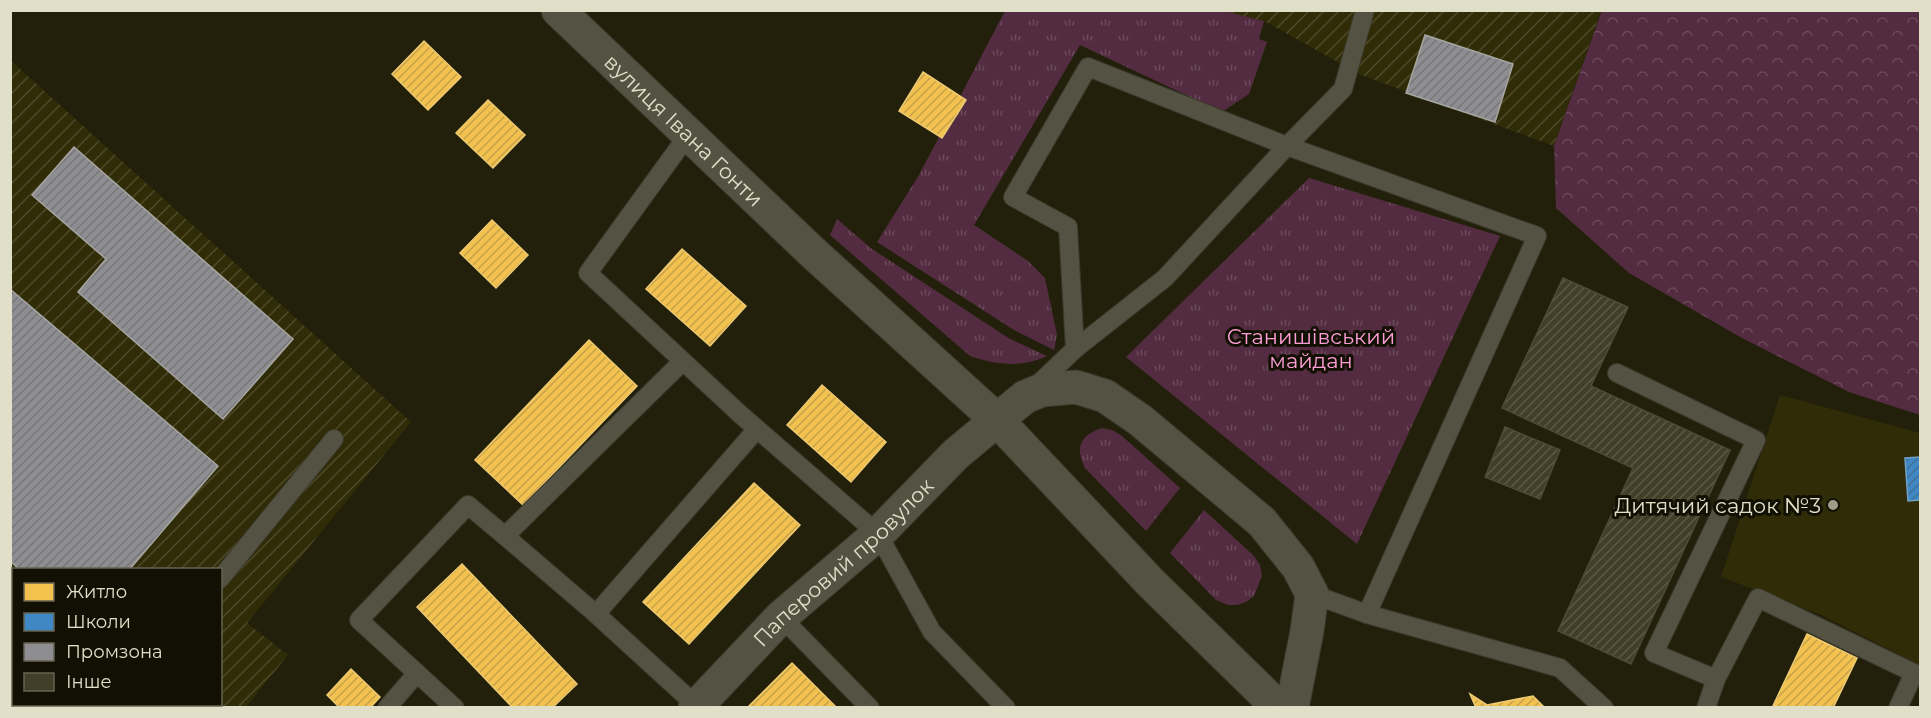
<svg xmlns="http://www.w3.org/2000/svg" width="1931" height="718" viewBox="0 0 1931 718" font-family="Montserrat,sans-serif">
<style>
.built{fill:#302c07}
.industrial{fill:url(#industrial-furrows);fill-rule:evenodd}
.grass{fill:url(#grass-tufts)}
.forest{fill:url(#forest-crowns)}
.homes{fill:url(#homes-hatch);stroke:#edca73;stroke-width:1.5}
.schools{fill:url(#schools-hatch);stroke:#70a2c6;stroke-width:1.5}
.industry{fill:url(#industry-hatch);stroke:#a6a6a2;stroke-width:1.5}
.building{fill:url(#building-hatch);stroke:#4c4b38;stroke-width:1.5}
.lines{fill:none;stroke-linecap:round;stroke-linejoin:round}
.lane-casing{stroke:#3b392b;stroke-width:20}
.street-casing{stroke:#3b392b;stroke-width:35}
.secondary-casing{stroke:#3b392b;stroke-width:35}
.lane{stroke:#545243;stroke-width:18}
.street{stroke:#545243;stroke-width:33}
.secondary{stroke:#545243;stroke-width:33}
.poi-dot{fill:#9e9c86;stroke:#121002;stroke-width:2}
.labels{text-anchor:middle;dominant-baseline:central;stroke-width:6;stroke-linejoin:round;paint-order:stroke}
.street-label{font-size:21px;fill:#e1dfc8;stroke:#121002}
.park-label{font-size:21px;fill:#fc9dd7;stroke:#121002}
.poi-label{font-size:21px;fill:#e1dfc8;stroke:#121002;text-anchor:end}
</style>
<defs>
<pattern id="industrial-furrows" width="10" height="10" patternUnits="userSpaceOnUse" patternTransform="scale(1.5)"><rect width="10" height="10" fill="#302c07"/><path d="M-1 1l2-2M0 10L10 0M9 11l2-2" fill="none" stroke="#4e4a2a"/></pattern>
<pattern id="grass-tufts" width="24" height="20" patternUnits="userSpaceOnUse" patternTransform="scale(1.5)"><rect width="24" height="20" fill="#532c41"/><path d="M3 7l-1-3M5 7V3M7 7l1-3M15 17l-1-3M17 17v-4M19 17l1-3" fill="none" stroke="#6b4a5b"/></pattern>
<pattern id="forest-crowns" width="20" height="18" patternUnits="userSpaceOnUse" patternTransform="scale(1.5)"><rect width="20" height="18" fill="#532c41"/><path d="M2 6a3 3 0 1 1 6 0M12 15a3 3 0 1 1 6 0" fill="none" stroke="#6b4a5b"/></pattern>
<pattern id="homes-hatch" width="6" height="6" patternUnits="userSpaceOnUse" patternTransform="scale(1.5)"><rect width="6" height="6" fill="#f2c14e"/><path d="M-1 1l2-2M0 6l6-6M5 7l2-2" fill="none" stroke="#c6a24a"/></pattern>
<pattern id="schools-hatch" width="6" height="6" patternUnits="userSpaceOnUse" patternTransform="scale(1.5)"><rect width="6" height="6" fill="#3f88c5"/><path d="M-1 1l2-2M0 6l6-6M5 7l2-2" fill="none" stroke="#417095"/></pattern>
<pattern id="industry-hatch" width="6" height="6" patternUnits="userSpaceOnUse" patternTransform="scale(1.5)"><rect width="6" height="6" fill="#8d8d92"/><path d="M-1 1l2-2M0 6l6-6M5 7l2-2" fill="none" stroke="#777778"/></pattern>
<pattern id="building-hatch" width="6" height="6" patternUnits="userSpaceOnUse" patternTransform="scale(1.5)"><rect width="6" height="6" fill="#413f27"/><path d="M-1 1l2-2M0 6l6-6M5 7l2-2" fill="none" stroke="#5c5a45"/></pattern>
</defs>
<rect width="100%" height="100%" fill="#22200a"/>
<polygon class="built" points="1780,395 1920,433 1920,665 1819,614 1721,577"/>
<g class="industrial">
<polygon points="1220,11 1601,11 1554,146 1361,75 1264,21"/>
<path d="M 10,60 L 411,422 L 247,623 L 288,655 L 246,707 L 11,707 ZM 14,570 L 220,570 L 220,704 L 14,704 Z"/>
</g>
<g class="grass">
<polygon points="1220,10 1264,21 1259,39 1267,42 1249,94 1222,112 1080,45 974,225 1028,261 1045,278 1057,335 1054,350 1014,330 877,242 919,175 1005,11"/>
<polygon points="1309,178 1500,236 1357,544 1126,357"/>
<path d="M 837,219 L 872,249 L 1010,339 L 1047,356 C 1021,368 996,365 970,356 L 830,235 Z"/>
<path d="M 1102,428 L 1112,430 L 1122,436 L 1180,488 L 1146,531 L 1085,468 C 1075,448 1079,436 1102,428 Z"/>
<polygon points="1204,510 1254,556 1260,565 1262,576 1254,596 1246,602 1237,605 1228,605 1216,600 1170,553"/>
</g>
<polygon class="forest" points="1602,10 1920,11 1920,415 1849,392 1742,338 1629,273 1556,208 1554,146"/>
<g class="homes">
<polygon points="424,41 461,77 428,110 392,74"/>
<polygon points="923,72 966,100 942,138 899,111"/>
<polygon points="488,100 525,135 493,168 456,133"/>
<polygon points="492,220 528,255 496,288 460,253"/>
<polygon points="682,249 746,306 710,346 646,289"/>
<polygon points="589,340 637,386 523,505 475,460"/>
<polygon points="822,385 886,442 851,482 787,425"/>
<polygon points="754,483 800,525 689,644 643,602"/>
<polygon points="462,564 577,684 552,708 513,708 417,607"/>
<polygon points="1807,634 1857,658 1833,708 1772,708"/>
<polygon points="792,663 837,708 747,708"/>
<polygon points="351,669 380,697 370,708 340,708 327,695"/>
<polygon points="1470,694 1487,705 1533,696 1545,708 1476,708"/>
</g>
<polygon class="schools" points="1920,457 1920,500 1908,501 1905,458"/>
<g class="industry">
<polygon points="1425,35 1513,64 1495,122 1406,93"/>
<polygon points="74,147 293,339 223,419 78,292 106,259 32,195"/>
<polygon points="10,289 218,466 129,570 20,570 10,561"/>
</g>
<g class="building">
<polygon points="1563,278 1628,307 1591,386 1730,450 1631,664 1558,631 1633,468 1502,408"/>
<polygon points="1505,427 1560,450 1540,499 1485,477"/>
</g>
<g class="lines">
<g class="lane-casing">
<g id="lane">
<polyline points="688,135 588,273 741,415 878,534 932,632 1006,708"/>
<polyline points="1075,349 1068,227 1013,197 1088,67 1287,146 1537,236 1367,614 1560,668 1604,708"/>
<polyline points="682,362 505,536 596,614 699,708"/>
<polyline points="1617,373 1756,440 1654,653 1716,679 1706,708"/>
<polyline points="1033,389 1075,349 1165,278 1287,146 1343,89 1365,10"/>
<polyline points="220,579 334,439"/>
<polyline points="1312,594 1367,614"/>
<polyline points="596,614 757,429"/>
<polyline points="781,617 870,708"/>
<polyline points="10,632 14,635"/>
<polyline points="1716,679 1758,598 1914,673 1898,708"/>
<polyline points="92,704 96,708"/>
<polyline points="116,708 119,704"/>
<polyline points="387,708 417,673"/>
<polyline points="455,708 359,620 468,505 505,536"/>
</g>
</g>
<g class="street-casing">
<g id="street">
<path id="s1" d="M 695,708 L 781,617 L 878,534 L 956,454 L 997,420"/>
</g>
</g>
<g class="secondary-casing">
<g id="secondary">
<path id="s2" d="M 558,10 L 810,250 L 997,420 L 1151,583 L 1279,708"/>
<polyline points="997,420 1025,397 1042,390 1076,387 1105,396 1140,420 1262,522 1298,567 1312,594 1307,631 1292,708"/>
</g>
</g>
<use href="#lane" class="lane"/>
<use href="#street" class="street"/>
<use href="#secondary" class="secondary"/>
</g>
<circle class="poi-dot" cx="1833" cy="505" r="6"/>
<g class="labels">
<g class="street-label">
<text stroke="none"><textPath href="#s2" startOffset="174">вулиця Івана Гонти</textPath></text>
<text stroke="none"><textPath href="#s1" startOffset="208">Паперовий провулок</textPath></text>
</g>
<g class="park-label">
<text x="1311" y="336">Станишівський<tspan x="1311" dy="24">майдан</tspan></text>
</g>
<g class="poi-label">
<text x="1821" y="505">Дитячий садок №3</text>
</g>
</g>
<rect width="1931" height="718" fill="none" stroke="#e1dfc8" stroke-width="24"/>
<rect x="12" y="568" width="210" height="138" fill="#121002" stroke="#656351" stroke-width="1.5"/>
<rect x="24" y="583" width="30" height="18" fill="#f2c14e" stroke="#656351" stroke-width="1.5"/>
<text x="66" y="598" font-size="18" fill="#e1dfc8">Житло</text>
<rect x="24" y="613" width="30" height="18" fill="#3f88c5" stroke="#656351" stroke-width="1.5"/>
<text x="66" y="628" font-size="18" fill="#e1dfc8">Школи</text>
<rect x="24" y="643" width="30" height="18" fill="#8d8d92" stroke="#656351" stroke-width="1.5"/>
<text x="66" y="658" font-size="18" fill="#e1dfc8">Промзона</text>
<rect x="24" y="673" width="30" height="18" fill="#413f27" stroke="#656351" stroke-width="1.5"/>
<text x="66" y="688" font-size="18" fill="#e1dfc8">Інше</text>
</svg>
